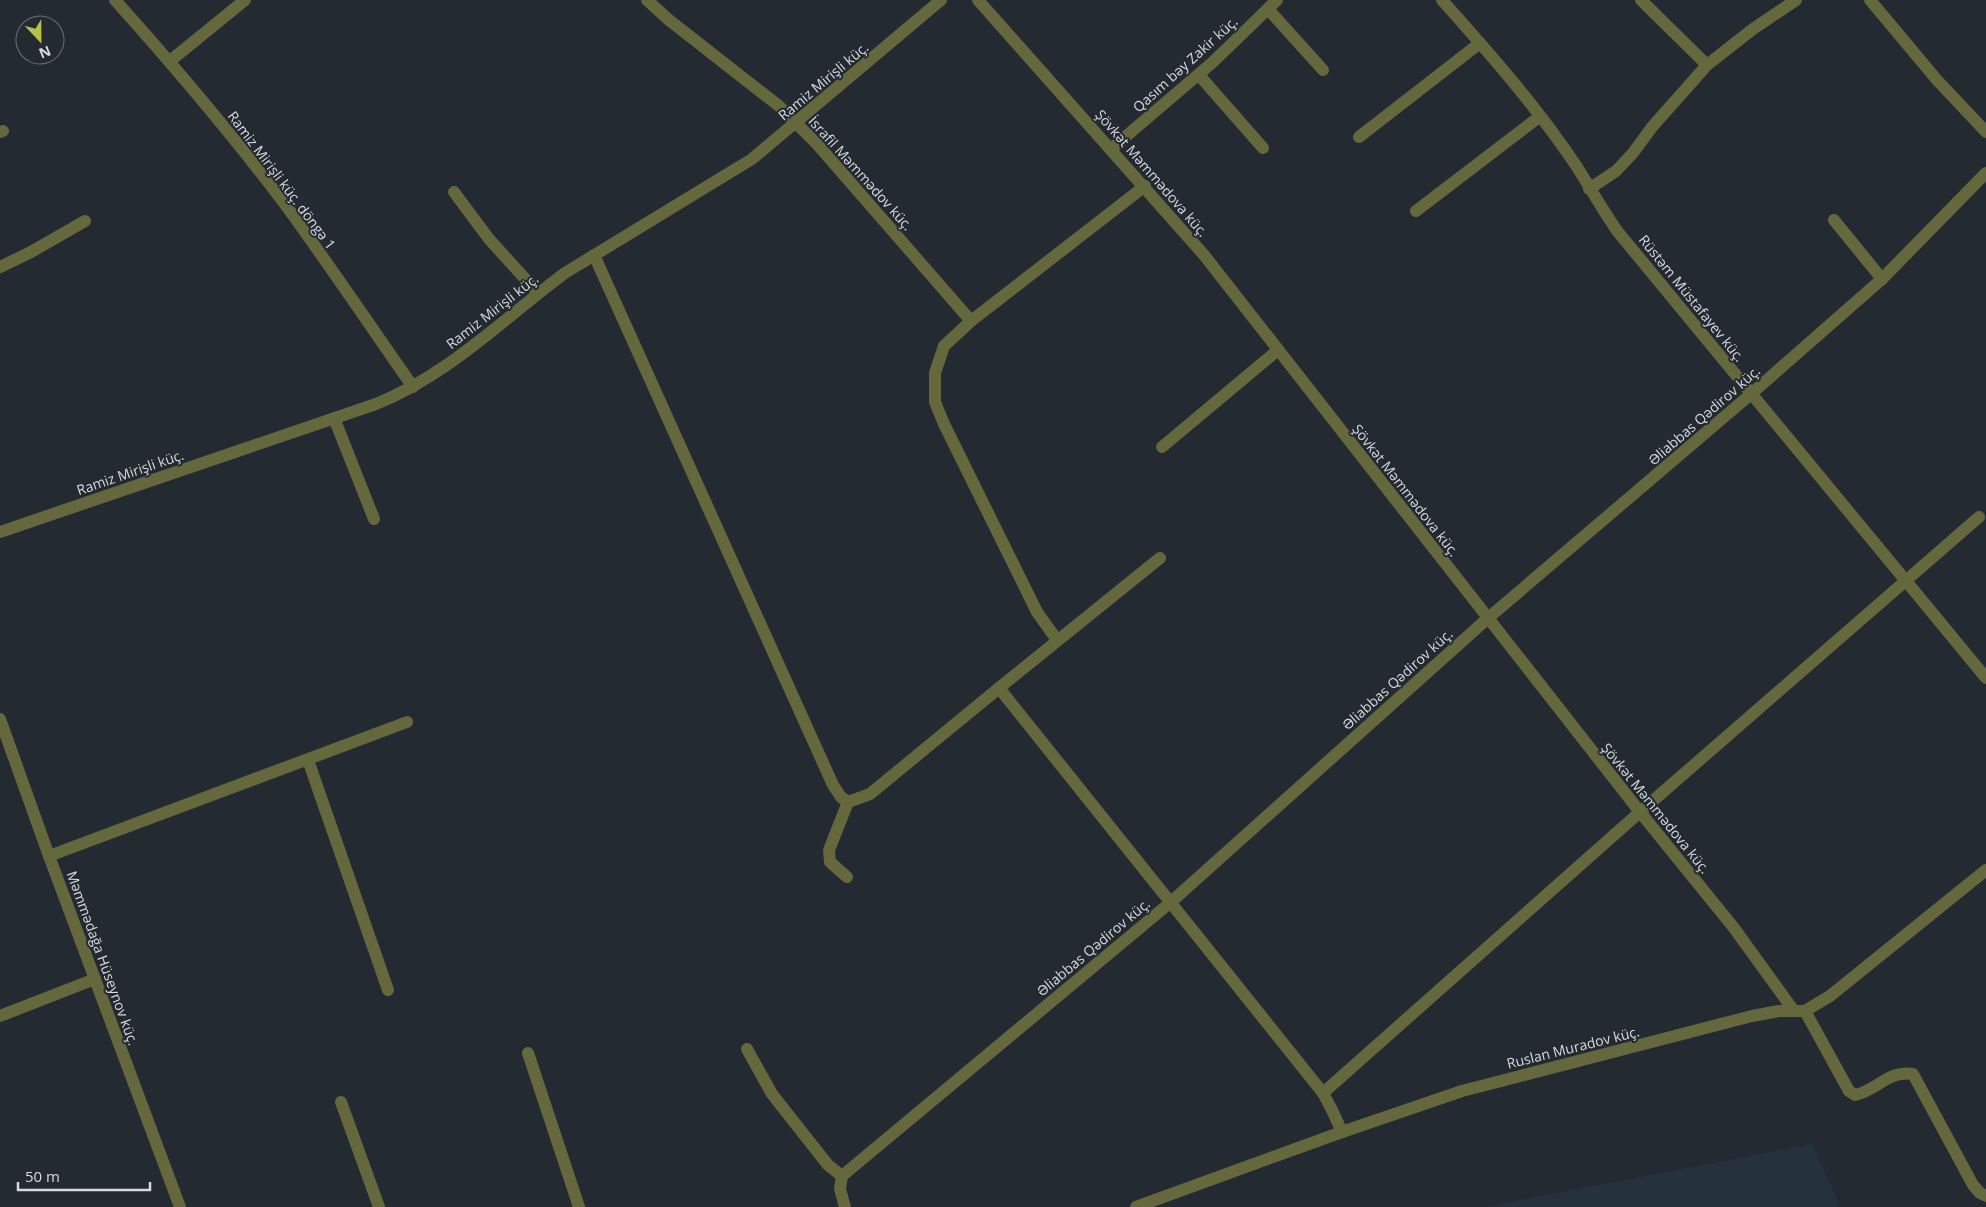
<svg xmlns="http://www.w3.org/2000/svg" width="1986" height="1207" viewBox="0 0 1986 1207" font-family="'Open Sans',sans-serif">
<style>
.built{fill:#26313e}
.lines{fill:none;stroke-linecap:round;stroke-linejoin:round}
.minor{stroke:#65673c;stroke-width:12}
.labels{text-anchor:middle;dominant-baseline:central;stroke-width:4;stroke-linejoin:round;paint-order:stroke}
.street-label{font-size:14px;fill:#d7dbe0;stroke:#232a31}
</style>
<rect width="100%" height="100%" fill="#232a31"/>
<polygon class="built" points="1812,1144 1840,1207 1484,1207"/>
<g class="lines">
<g class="minor">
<path d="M 115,0 C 175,67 233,135 287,207 C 330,266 371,327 413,387"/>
<polyline points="647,0 669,20 779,106 817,144 971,321"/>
<polyline points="978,0 1204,255 1640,812 1734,928 1794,1011"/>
<path d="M 1442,0 C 1489,53 1538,108 1577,167 C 1591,189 1603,211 1618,232 L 1986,678"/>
<polyline points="1641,0 1707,65"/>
<polyline points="1870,0 1937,80 1986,132"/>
<polyline points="1268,9 1323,70"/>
<polyline points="170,61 245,0"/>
<polyline points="1199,75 1263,148"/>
<polyline points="0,132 3,131"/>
<polyline points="1359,137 1480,43"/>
<polyline points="1111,149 1213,62 1277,0"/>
<polyline points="1589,189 1616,171 1633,153 1652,127 1707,65 1753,29 1796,0"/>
<polyline points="454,192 489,239 538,293"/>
<polyline points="1416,211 1539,117"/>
<polyline points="1834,220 1882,279"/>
<polyline points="594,255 833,785 841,797 848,802 870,794 999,688 1323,1093 1332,1110 1342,1132"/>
<polyline points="0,267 31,252 85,221"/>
<polyline points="334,418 374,519"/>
<polyline points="1162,447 1278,350"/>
<path d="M 0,532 L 376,404 C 448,375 503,319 565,273 L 752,159 L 941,0"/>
<polyline points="1057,640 1037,612 944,424 935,402 935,373 944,346 971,321 1145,186"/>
<polyline points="999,688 1160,558"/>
<polyline points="0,719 49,856 180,1207"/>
<polyline points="308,760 388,990"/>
<polyline points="49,856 407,722"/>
<polyline points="847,877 830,862 829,850 848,802"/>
<path d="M 1805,1011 L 1849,1091 L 1855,1095 C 1878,1090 1888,1070 1913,1074 L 1973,1185 L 1980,1193 L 1986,1196"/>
<polyline points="0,1016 95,979"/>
<polyline points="747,1049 772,1094 828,1165 842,1176"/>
<polyline points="528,1053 579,1207"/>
<polyline points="1323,1093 1640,812 1979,517"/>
<polyline points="341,1102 379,1207"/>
<polyline points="845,1207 840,1189 842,1176 1171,902 1487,619 1751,394 1882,279 1986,173"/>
<polyline points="1136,1207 1342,1132 1462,1091 1752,1016 1779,1011 1805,1011 1830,996 1986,870"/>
</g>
</g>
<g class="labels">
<g class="street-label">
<text transform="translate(1185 64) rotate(-42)">Qasım bəy Zakir küç.</text>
<text transform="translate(823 81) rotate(-40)">Ramiz Mirişli küç.</text>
<text transform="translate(861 173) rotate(48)">İsrafil Məmmədov küç.</text>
<text transform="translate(1152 173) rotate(49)">Şövkət Məmmədova küç.</text>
<text transform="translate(282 180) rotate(53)">Ramiz Mirişli küç. döngə 1</text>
<text transform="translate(1692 298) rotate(51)">Rüstəm Müstafayev küç.</text>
<text transform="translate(492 311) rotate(-38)">Ramiz Mirişli küç.</text>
<text transform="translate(1704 415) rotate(-41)">Əliabbas Qədirov küç.</text>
<text transform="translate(130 472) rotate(-19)">Ramiz Mirişli küç.</text>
<text transform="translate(1406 490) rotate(52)">Şövkət Məmmədova küç.</text>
<text transform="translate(1397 679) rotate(-42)">Əliabbas Qədirov küç.</text>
<text transform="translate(1656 808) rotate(51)">Şövkət Məmmədova küç.</text>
<text transform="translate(1093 947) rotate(-40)">Əliabbas Qədirov küç.</text>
<text transform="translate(103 958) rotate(70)">Məmmədağa Hüseynov küç.</text>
<text transform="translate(1573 1047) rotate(-14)">Ruslan Muradov küç.</text>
</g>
</g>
<g transform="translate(40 40) rotate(158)"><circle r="24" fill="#232a31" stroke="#6b7177"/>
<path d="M0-4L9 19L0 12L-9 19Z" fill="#bac045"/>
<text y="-8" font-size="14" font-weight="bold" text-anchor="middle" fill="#d7dbe0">N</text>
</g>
<path d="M18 1182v8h132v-8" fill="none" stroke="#d7dbe0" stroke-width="2.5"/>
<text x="25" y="1182" font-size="15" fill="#d7dbe0" stroke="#232a31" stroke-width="4" paint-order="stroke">50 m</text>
</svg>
